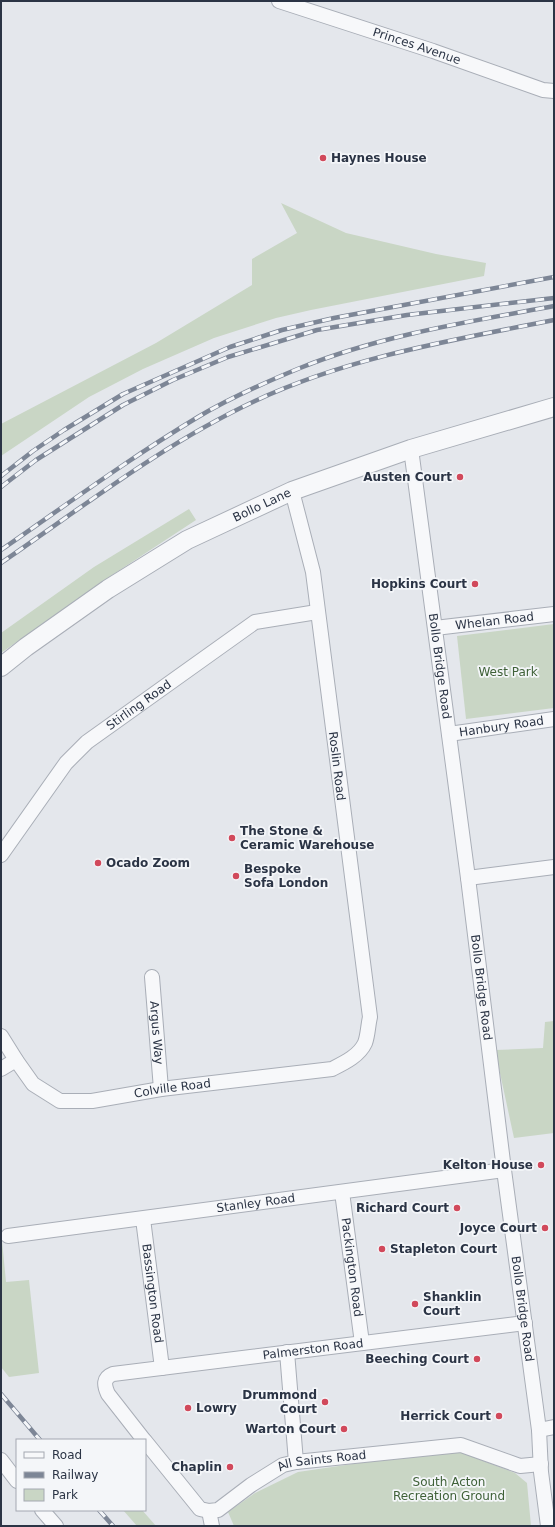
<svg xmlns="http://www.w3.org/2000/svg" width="555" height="1527" viewBox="0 0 555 1527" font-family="'DejaVu Sans',sans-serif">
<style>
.green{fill:#c9d6c5}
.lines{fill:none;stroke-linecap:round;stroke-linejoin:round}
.minor-casing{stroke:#a9aeb7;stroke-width:16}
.tertiary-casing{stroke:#a9aeb7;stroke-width:20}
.minor{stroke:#f7f8fa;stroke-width:14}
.tertiary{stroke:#f7f8fa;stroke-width:18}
.rail-casing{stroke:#7d8696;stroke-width:4.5}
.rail{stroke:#f4f6f9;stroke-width:3;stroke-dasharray:9;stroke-linecap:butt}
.poi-dot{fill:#d1495b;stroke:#f4f6f9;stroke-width:1.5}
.labels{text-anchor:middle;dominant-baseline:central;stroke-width:3.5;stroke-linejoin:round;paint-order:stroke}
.street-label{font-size:12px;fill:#2b3445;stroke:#f4f6f9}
.poi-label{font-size:12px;font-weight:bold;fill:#2b3445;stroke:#f4f6f9;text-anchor:end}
.park-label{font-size:12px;fill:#3f6138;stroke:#f4f6f9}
</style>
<rect width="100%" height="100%" fill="#e4e7ec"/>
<g class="green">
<polygon points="281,203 346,233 436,254 486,263 484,276 311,310 276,318 214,338 143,369 89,397 1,456 1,424 156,343 252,285 252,259 297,233"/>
<polygon points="189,509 196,520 100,583 1,653 1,633 94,567"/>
<polygon points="554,624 554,708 466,719 457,636"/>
<polygon points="554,1021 554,1133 514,1138 495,1050 543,1048 545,1022"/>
<polygon points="1,1230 6,1282 29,1280 39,1373 9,1377 1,1367"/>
<polygon points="457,1451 515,1473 527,1483 531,1526 234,1526 228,1512 255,1493 298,1472 373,1461"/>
<polygon points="123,1510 142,1510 156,1526 137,1526"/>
</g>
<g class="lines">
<g class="minor-casing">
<g id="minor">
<path id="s1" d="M 279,1 L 433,51 L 543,90 L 554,91"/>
<path id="s2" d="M 411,449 L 468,878 L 504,1170 L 539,1430 L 541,1472 L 548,1526"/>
<path id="s3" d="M 435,628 L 554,614"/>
<path id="s4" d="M 449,734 L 554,719"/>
<path id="s5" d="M 1,855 L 66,763 L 87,742 L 255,622 L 317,612"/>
<polyline points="468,878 554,867"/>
<path id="s6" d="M 152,977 L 161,1089"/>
<path id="s7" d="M 1,1036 L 16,1060 L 33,1084 L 60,1101 L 92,1101 L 161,1089 L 332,1069 C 344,1063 359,1056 365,1043 C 368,1035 368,1025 370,1017 L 313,572 L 292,491"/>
<polyline points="1,1069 16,1060"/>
<path id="s8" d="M 342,1192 L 362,1343"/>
<path id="s9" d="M 143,1219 L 162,1368"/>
<path id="s10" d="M 8,1236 L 504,1170"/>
<polyline points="287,1352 296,1462"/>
<polyline points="539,1430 554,1427"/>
<path id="s11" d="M 144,1440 L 108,1394 C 104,1385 103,1378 113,1374 L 525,1323"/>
<path id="s12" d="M 145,1441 L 200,1509 L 209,1511 L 218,1510 L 251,1485 L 283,1465 L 296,1462 L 461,1445 L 520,1466 L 541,1464"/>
<polyline points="1,1460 17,1481"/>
<polyline points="42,1510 56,1526"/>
<polyline points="209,1511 212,1526"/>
</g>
</g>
<g class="tertiary-casing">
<g id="tertiary">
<path id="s13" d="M 1,667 L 26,647 L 108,589 L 187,540 L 292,491 L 411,449 L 554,407"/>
</g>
</g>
<use href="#minor" class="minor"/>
<use href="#tertiary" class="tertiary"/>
<g class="rail-casing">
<g id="rail">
<polyline points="1,476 33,451 64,430 123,394 230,347 282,330 334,318 554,277"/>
<polyline points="1,487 36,460 123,405 173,380 228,357 317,330 407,315 554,298"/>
<path d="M 1,550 C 66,505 130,458 198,417 C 230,398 266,382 300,368 C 382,335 468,322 554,306"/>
<path d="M 1,563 C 84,506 163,444 255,401 C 349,357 453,340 554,320"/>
<polyline points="1,1394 40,1440"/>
<polyline points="99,1510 113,1526"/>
</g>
</g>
<use href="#rail" class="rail"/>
</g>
<g class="poi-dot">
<circle cx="323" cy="158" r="4"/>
<circle cx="460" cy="477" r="4"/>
<circle cx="475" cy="584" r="4"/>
<circle cx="232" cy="838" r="4"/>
<circle cx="98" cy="863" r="4"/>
<circle cx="236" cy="876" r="4"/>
<circle cx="541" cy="1165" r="4"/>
<circle cx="457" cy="1208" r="4"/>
<circle cx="545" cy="1228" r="4"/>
<circle cx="382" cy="1249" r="4"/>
<circle cx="415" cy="1304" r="4"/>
<circle cx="477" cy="1359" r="4"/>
<circle cx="325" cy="1402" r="4"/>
<circle cx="188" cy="1408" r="4"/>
<circle cx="499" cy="1416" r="4"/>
<circle cx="344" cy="1429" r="4"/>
<circle cx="230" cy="1467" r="4"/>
</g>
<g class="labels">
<g class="street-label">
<text stroke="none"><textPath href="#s1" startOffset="145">Princes Avenue</textPath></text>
<text stroke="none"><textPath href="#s13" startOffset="308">Bollo Lane</textPath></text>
<text stroke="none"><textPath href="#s3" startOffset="60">Whelan Road</textPath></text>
<text stroke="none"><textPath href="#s2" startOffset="219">Bollo Bridge Road</textPath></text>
<text stroke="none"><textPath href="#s5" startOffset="206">Stirling Road</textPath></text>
<text stroke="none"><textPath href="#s4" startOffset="53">Hanbury Road</textPath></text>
<text transform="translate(337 766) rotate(83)">Roslin Road</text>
<text stroke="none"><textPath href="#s2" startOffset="543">Bollo Bridge Road</textPath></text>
<text stroke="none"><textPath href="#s6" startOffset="56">Argus Way</textPath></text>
<text stroke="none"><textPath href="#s7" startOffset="203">Colville Road</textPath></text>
<text stroke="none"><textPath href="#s10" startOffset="250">Stanley Road</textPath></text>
<text stroke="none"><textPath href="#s8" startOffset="76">Packington Road</textPath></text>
<text stroke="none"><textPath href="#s9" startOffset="75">Bassington Road</textPath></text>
<text stroke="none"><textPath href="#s2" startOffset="867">Bollo Bridge Road</textPath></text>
<text stroke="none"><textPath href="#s11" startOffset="284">Palmerston Road</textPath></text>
<text stroke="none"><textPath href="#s12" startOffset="224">All Saints Road</textPath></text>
</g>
<g class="poi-label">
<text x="331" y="158" text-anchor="start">Haynes House</text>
<text x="452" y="477">Austen Court</text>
<text x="467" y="584">Hopkins Court</text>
<text x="240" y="831" text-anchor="start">The Stone &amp;<tspan x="240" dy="14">Ceramic Warehouse</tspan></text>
<text x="106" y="863" text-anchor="start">Ocado Zoom</text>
<text x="244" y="869" text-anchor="start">Bespoke<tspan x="244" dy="14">Sofa London</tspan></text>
<text x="533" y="1165">Kelton House</text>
<text x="449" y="1208">Richard Court</text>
<text x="537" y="1228">Joyce Court</text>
<text x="390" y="1249" text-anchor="start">Stapleton Court</text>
<text x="423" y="1297" text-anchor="start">Shanklin<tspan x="423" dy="14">Court</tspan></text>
<text x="469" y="1359">Beeching Court</text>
<text x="317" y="1395">Drummond<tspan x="317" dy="14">Court</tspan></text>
<text x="196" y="1408" text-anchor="start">Lowry</text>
<text x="491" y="1416">Herrick Court</text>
<text x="336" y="1429">Warton Court</text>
<text x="222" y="1467">Chaplin</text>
</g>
<g class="park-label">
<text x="508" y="672">West Park</text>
<text x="449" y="1482">South Acton<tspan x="449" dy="14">Recreation Ground</tspan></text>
</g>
</g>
<rect width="555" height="1527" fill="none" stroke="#2b3445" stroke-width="4"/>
<rect x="16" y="1439" width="130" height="72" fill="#f4f6f9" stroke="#a4a8b1"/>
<rect x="24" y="1452" width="20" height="6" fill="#f7f8fa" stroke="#a4a8b1"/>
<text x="52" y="1459" font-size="12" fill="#2b3445">Road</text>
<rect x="24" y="1472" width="20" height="6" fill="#7d8696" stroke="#a4a8b1"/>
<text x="52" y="1479" font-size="12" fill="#2b3445">Railway</text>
<rect x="24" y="1489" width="20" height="12" fill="#c9d6c5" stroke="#a4a8b1"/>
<text x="52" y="1499" font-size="12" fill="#2b3445">Park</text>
</svg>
